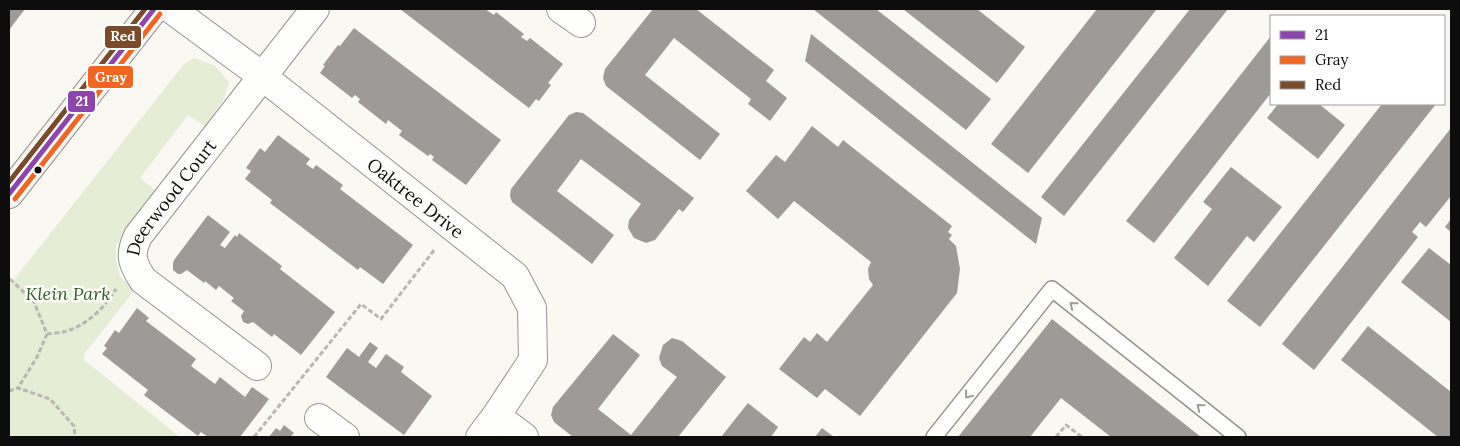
<svg xmlns="http://www.w3.org/2000/svg" width="1460" height="446" viewBox="0 0 1460 446" font-family="Lora,serif">
<style>
.green{fill:#e5edd4}
.building{fill:#9d9a97}
.lines{fill:none;stroke-linecap:round;stroke-linejoin:round}
.service-casing{stroke:#949390;stroke-width:18}
.minor-casing{stroke:#949390;stroke-width:30}
.secondary-casing{stroke:#8a8987;stroke-width:30}
.path{stroke:#b8b7b6;stroke-width:3;stroke-dasharray:5 2.5;stroke-linecap:butt}
.service{stroke:#fefefd;stroke-width:15}
.minor{stroke:#fefefd;stroke-width:28}
.secondary{stroke:#f4f1ea;stroke-width:28}
.bus-1-casing{stroke:#fff;stroke-width:9}
.bus-2-casing{stroke:#fff;stroke-width:9}
.bus-3-casing{stroke:#fff;stroke-width:9}
.bus-1{stroke:#8e44ad;stroke-width:5}
.bus-2{stroke:#f26522;stroke-width:5}
.bus-3{stroke:#7a4b2a;stroke-width:5}
.oneway{stroke:#9e9e9d}
.bus-dot{fill:#0d0d0d;stroke:#fff;stroke-width:2}
.labels{text-anchor:middle;dominant-baseline:central;stroke-width:5;stroke-linejoin:round;paint-order:stroke}
.street-label{font-size:18px;fill:#0d0d0d;stroke:#fff}
.park-label{font-size:18px;font-style:italic;fill:#355e23;stroke:#fff}
.line-badge{stroke:#fff;stroke-width:2}
.badge-label{font-size:14px;text-anchor:middle;font-weight:bold;fill:#fff}
</style>
<rect width="100%" height="100%" fill="#faf8f2"/>
<polygon class="green" points="194,58 215,66 229,82 224,99 205,126 188,115 140,178 156,191 116,245 116,259 120,276 134,291 85,353 84,360 180,437 9,437 9,286 184,64"/>
<g class="building">
<polygon points="9,9 25,9 9,30"/>
<polygon points="400,9 485,9 494,15 496,12 524,34 521,37 527,41 530,38 563,64 548,83 551,85 539,101 536,99 529,108"/>
<polygon points="653,9 696,9 774,70 766,81 787,98 770,121 748,104 751,99 674,38 645,75 720,134 700,160 606,86 603,78 605,69"/>
<polygon points="813,9 876,9 991,99 966,130"/>
<polygon points="903,9 977,9 1025,47 997,83"/>
<polygon points="1097,9 1157,9 1028,173 991,144"/>
<polygon points="1190,9 1228,9 1064,216 1041,197"/>
<polygon points="354,28 501,140 466,185 432,160 434,157 430,154 428,156 399,135 402,131 388,120 386,124 358,102 360,99 355,95 352,98 320,73 325,66 323,65 338,45 340,46"/>
<polygon points="811,34 1042,218 1036,244 805,61"/>
<polygon points="1271,36 1271,93 1154,243 1126,221"/>
<polygon points="1278,104 1319,104 1345,125 1318,159 1267,118"/>
<polygon points="1382,104 1436,104 1260,327 1227,301"/>
<polygon points="576,112 583,113 694,198 683,212 679,209 655,240 646,243 634,238 628,228 629,220 641,204 581,159 557,191 614,235 592,264 512,202 510,196 511,189 569,115"/>
<polygon points="812,126 838,147 843,140 952,226 948,232 952,235 949,239 956,246 960,269 957,293 860,416 825,389 817,398 779,369 804,337 810,342 817,333 827,342 873,285 869,279 868,269 871,262 794,201 778,219 746,191 776,155 785,162"/>
<polygon points="1451,128 1451,196 1426,227 1420,222 1412,232 1418,237 1314,370 1282,344"/>
<polygon points="278,135 310,159 306,164 313,169 316,165 343,185 340,189 413,245 383,284 360,267 358,270 270,203 272,200 245,179 251,171 246,168 260,148 265,152"/>
<polygon points="1231,167 1282,207 1254,242 1247,236 1208,286 1174,258 1212,209 1203,202"/>
<polygon points="208,215 230,232 220,245 225,248 235,235 237,237 239,233 282,266 280,269 335,312 301,355 274,334 272,337 253,322 248,324 243,322 241,316 244,311 231,301 234,298 219,286 216,290 205,281 204,283 187,270 181,274 178,274 173,270 173,263 174,260"/>
<polygon points="1451,219 1451,232 1445,227"/>
<polygon points="1429,248 1451,265 1451,322 1401,282"/>
<polygon points="137,308 149,318 146,321 196,359 191,366 215,384 220,377 245,397 252,387 269,399 240,437 208,437 201,432 198,436 144,395 148,390 102,354 107,348 104,346 115,330 119,333"/>
<polygon points="1052,319 1201,437 1111,437 1061,398 1030,437 958,437"/>
<polygon points="1368,326 1451,392 1451,437 1438,437 1341,360"/>
<polygon points="613,334 640,355 598,409 631,435 677,377 662,366 659,358 663,345 672,338 682,341 726,377 678,437 573,437 554,422 551,415 553,407"/>
<polygon points="370,342 378,348 368,362 376,368 386,354 404,367 401,372 432,396 404,435 326,377 347,348 359,357"/>
<polygon points="748,403 778,427 771,437 721,437"/>
<polygon points="284,425 294,433 290,437 269,437 276,428 280,431"/>
<polygon points="822,428 834,437 815,437"/>
</g>
<g class="lines">
<g class="service-casing">
<polyline id="service" points="934,437 1052,289 1238,437"/>
</g>
<g class="minor-casing">
<g id="minor">
<path id="s1" d="M 171,9 L 262,76 L 515,276 L 532,308 L 533,360 L 496,416 L 480,437"/>
<polyline points="561,9 581,23"/>
<path id="s2" d="M 257,366 L 143,280 C 132,263 129,255 138,236 L 315,9"/>
<polyline points="496,416 524,437"/>
<polyline points="319,418 345,437"/>
</g>
</g>
<g class="secondary-casing">
<polyline id="secondary" points="9,194 154,9"/>
</g>
<g class="path">
<polyline points="10,279 34,302 47,334 37,357 18,388"/>
<path d="M 47,334 C 54,333 63,333 70,330 C 90,322 105,307 116,289"/>
<polyline points="9,391 18,388 50,399 74,426 75,437"/>
<polyline points="254,437 361,304 381,319 435,249"/>
<polyline points="1056,437 1066,425 1082,437"/>
</g>
<use href="#service" class="service"/>
<use href="#minor" class="minor"/>
<use href="#secondary" class="secondary"/>
<g class="bus-1-casing">
<polyline id="bus-1" points="9,194 154,9"/>
</g>
<g class="bus-2-casing">
<polyline id="bus-2" points="15,199 160,14"/>
</g>
<g class="bus-3-casing">
<polyline id="bus-3" points="9,182 145,9"/>
</g>
<use href="#bus-1" class="bus-1"/>
<use href="#bus-2" class="bus-2"/>
<use href="#bus-3" class="bus-3"/>
</g>
<defs><path id="oneway-chevron" d="M-2-3.5L2.5 0L-2 3.5" fill="none" stroke-width="1.6" stroke-linecap="round" stroke-linejoin="round" transform="scale(1.25)"/></defs>
<g class="oneway">
<use href="#oneway-chevron" transform="translate(1073 305) rotate(-141)"/>
<use href="#oneway-chevron" transform="translate(968 395) rotate(128)"/>
<use href="#oneway-chevron" transform="translate(1200 407) rotate(-141)"/>
</g>
<circle class="bus-dot" cx="38" cy="170" r="4.5"/>
<g class="labels">
<g class="street-label">
<text stroke="none"><textPath href="#s2" startOffset="240">Deerwood Court</textPath></text>
<text stroke="none"><textPath href="#s1" startOffset="309">Oaktree Drive</textPath></text>
</g>
<g class="park-label">
<text x="68" y="293">Klein Park</text>
</g>
</g>
<g class="line-badge">
<rect x="104" y="25" width="38" height="24" rx="5" fill="#7a4b2a"/>
<rect x="87" y="65" width="47" height="24" rx="5" fill="#f26522"/>
<rect x="67" y="90" width="29" height="23" rx="5" fill="#8e44ad"/>
</g>
<g class="badge-label">
<text x="123" y="41">Red</text>
<text x="111" y="82">Gray</text>
<text x="82" y="106">21</text>
</g>
<rect width="1460" height="446" fill="none" stroke="#0d0d0d" stroke-width="20"/>
<rect x="1270" y="15" width="175" height="90" fill="#ffffff" stroke="#9e9e9e"/>
<rect x="1280" y="31" width="25" height="8" fill="#8e44ad" stroke="#9e9e9e"/>
<text x="1315" y="40" font-size="15" fill="#0d0d0d">21</text>
<rect x="1280" y="56" width="25" height="8" fill="#f26522" stroke="#9e9e9e"/>
<text x="1315" y="65" font-size="15" fill="#0d0d0d">Gray</text>
<rect x="1280" y="81" width="25" height="8" fill="#7a4b2a" stroke="#9e9e9e"/>
<text x="1315" y="90" font-size="15" fill="#0d0d0d">Red</text>
</svg>
